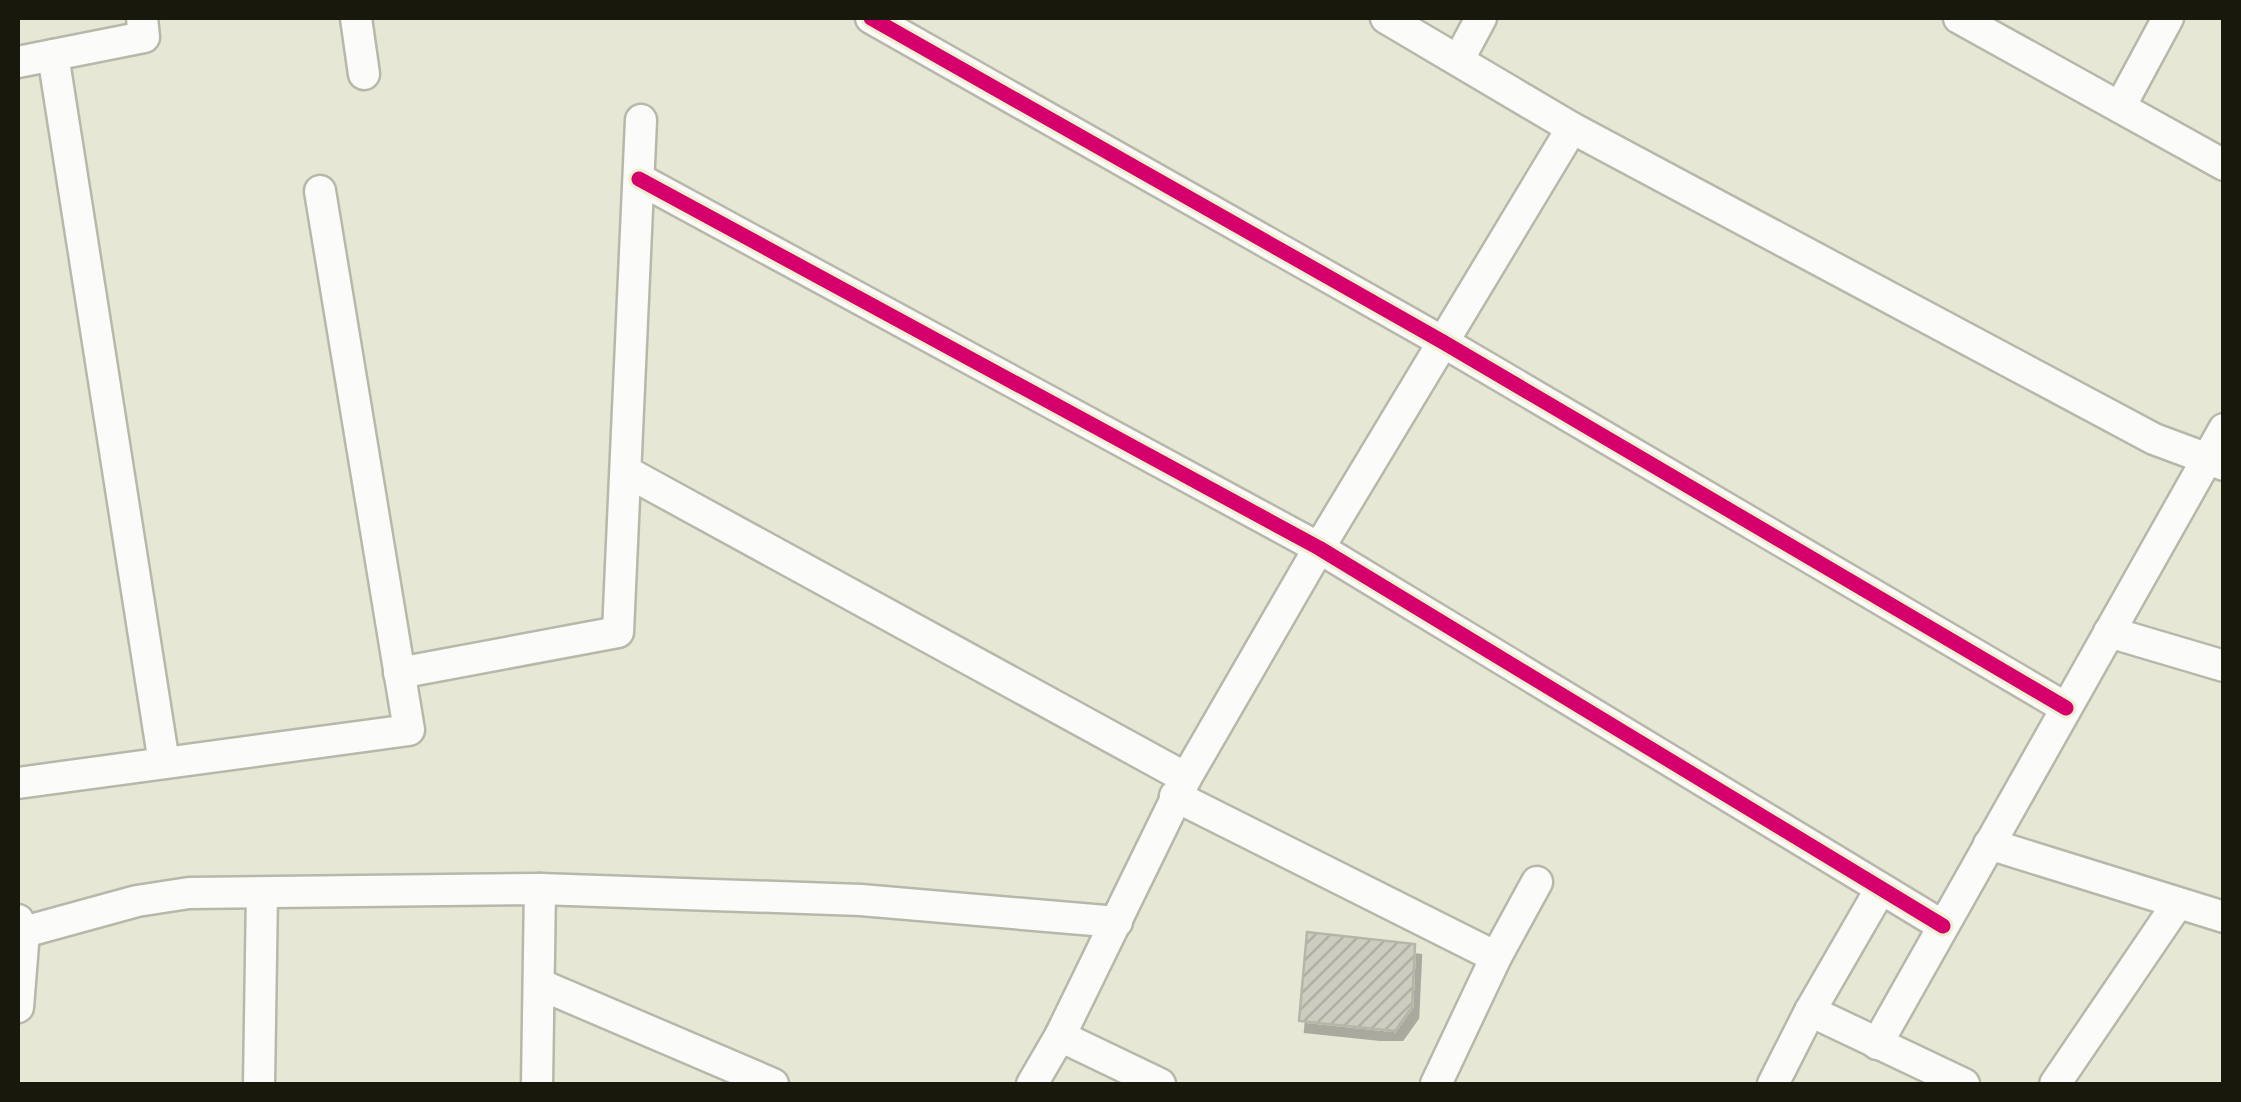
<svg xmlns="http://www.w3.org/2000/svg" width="2241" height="1102" viewBox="0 0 2241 1102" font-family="'Source Sans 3',sans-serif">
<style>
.building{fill:url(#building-hatch);stroke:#b6b6a8;stroke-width:2.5;filter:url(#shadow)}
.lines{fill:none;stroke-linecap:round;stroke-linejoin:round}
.minor-casing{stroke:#b7b8aa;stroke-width:35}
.minor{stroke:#fbfbf9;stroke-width:30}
.cycleway-casing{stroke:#edefce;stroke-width:21}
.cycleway{stroke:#d6006c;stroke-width:15}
</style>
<defs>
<pattern id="building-hatch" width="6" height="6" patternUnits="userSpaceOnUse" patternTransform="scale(2.5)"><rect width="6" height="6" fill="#cdcdbf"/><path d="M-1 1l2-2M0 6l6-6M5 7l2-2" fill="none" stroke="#afafa3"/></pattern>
<filter id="shadow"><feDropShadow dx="6" dy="11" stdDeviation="0" flood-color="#0004"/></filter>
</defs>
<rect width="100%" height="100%" fill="#e7e7d6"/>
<polygon class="building" points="1307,932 1415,944 1412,1007 1395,1031 1299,1021"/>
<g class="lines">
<g class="minor-casing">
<g id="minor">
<polyline points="356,18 364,74"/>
<polyline points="871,18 1443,342 2066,708"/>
<polyline points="1386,18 1572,128 2154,439 2224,465"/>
<polyline points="1959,18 2224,165"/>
<polyline points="53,55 164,763"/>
<polyline points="1459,59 1481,18"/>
<polyline points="18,62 144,37 142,18"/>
<polyline points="2120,107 2168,18"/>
<polyline points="639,179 1319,548 1943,926"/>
<polyline points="627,472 1186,778"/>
<polyline points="2109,632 2224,666"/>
<polyline points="399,673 618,632 641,120"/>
<polyline points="18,783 409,730 320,191"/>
<polyline points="1175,796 1496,957"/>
<polyline points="1989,844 2224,917"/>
<polyline points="18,920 24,932 18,1007"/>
<polyline points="24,932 137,901 189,893 540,889 861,900 1117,922"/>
<polyline points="539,984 773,1084"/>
<polyline points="1810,1011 1964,1084"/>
<polyline points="1060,1036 1160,1084"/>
<polyline points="1877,1044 2224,429"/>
<polyline points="259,1084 262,893"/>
<polyline points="537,1084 540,889"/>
<polyline points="1032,1084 1060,1036 1186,778 1319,548 1572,128"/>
<polyline points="1436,1084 1496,957 1537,882"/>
<polyline points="1773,1084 1810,1011 1880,890"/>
<polyline points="2055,1084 2178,903"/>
</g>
</g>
<use href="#minor" class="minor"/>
<g class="cycleway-casing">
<g id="cycleway">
<polyline points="871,18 1443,342 2066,708"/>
<polyline points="639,179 1319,548 1943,926"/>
</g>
</g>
<use href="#cycleway" class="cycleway"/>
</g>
<rect width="2241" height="1102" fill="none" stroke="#18180c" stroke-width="40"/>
</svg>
